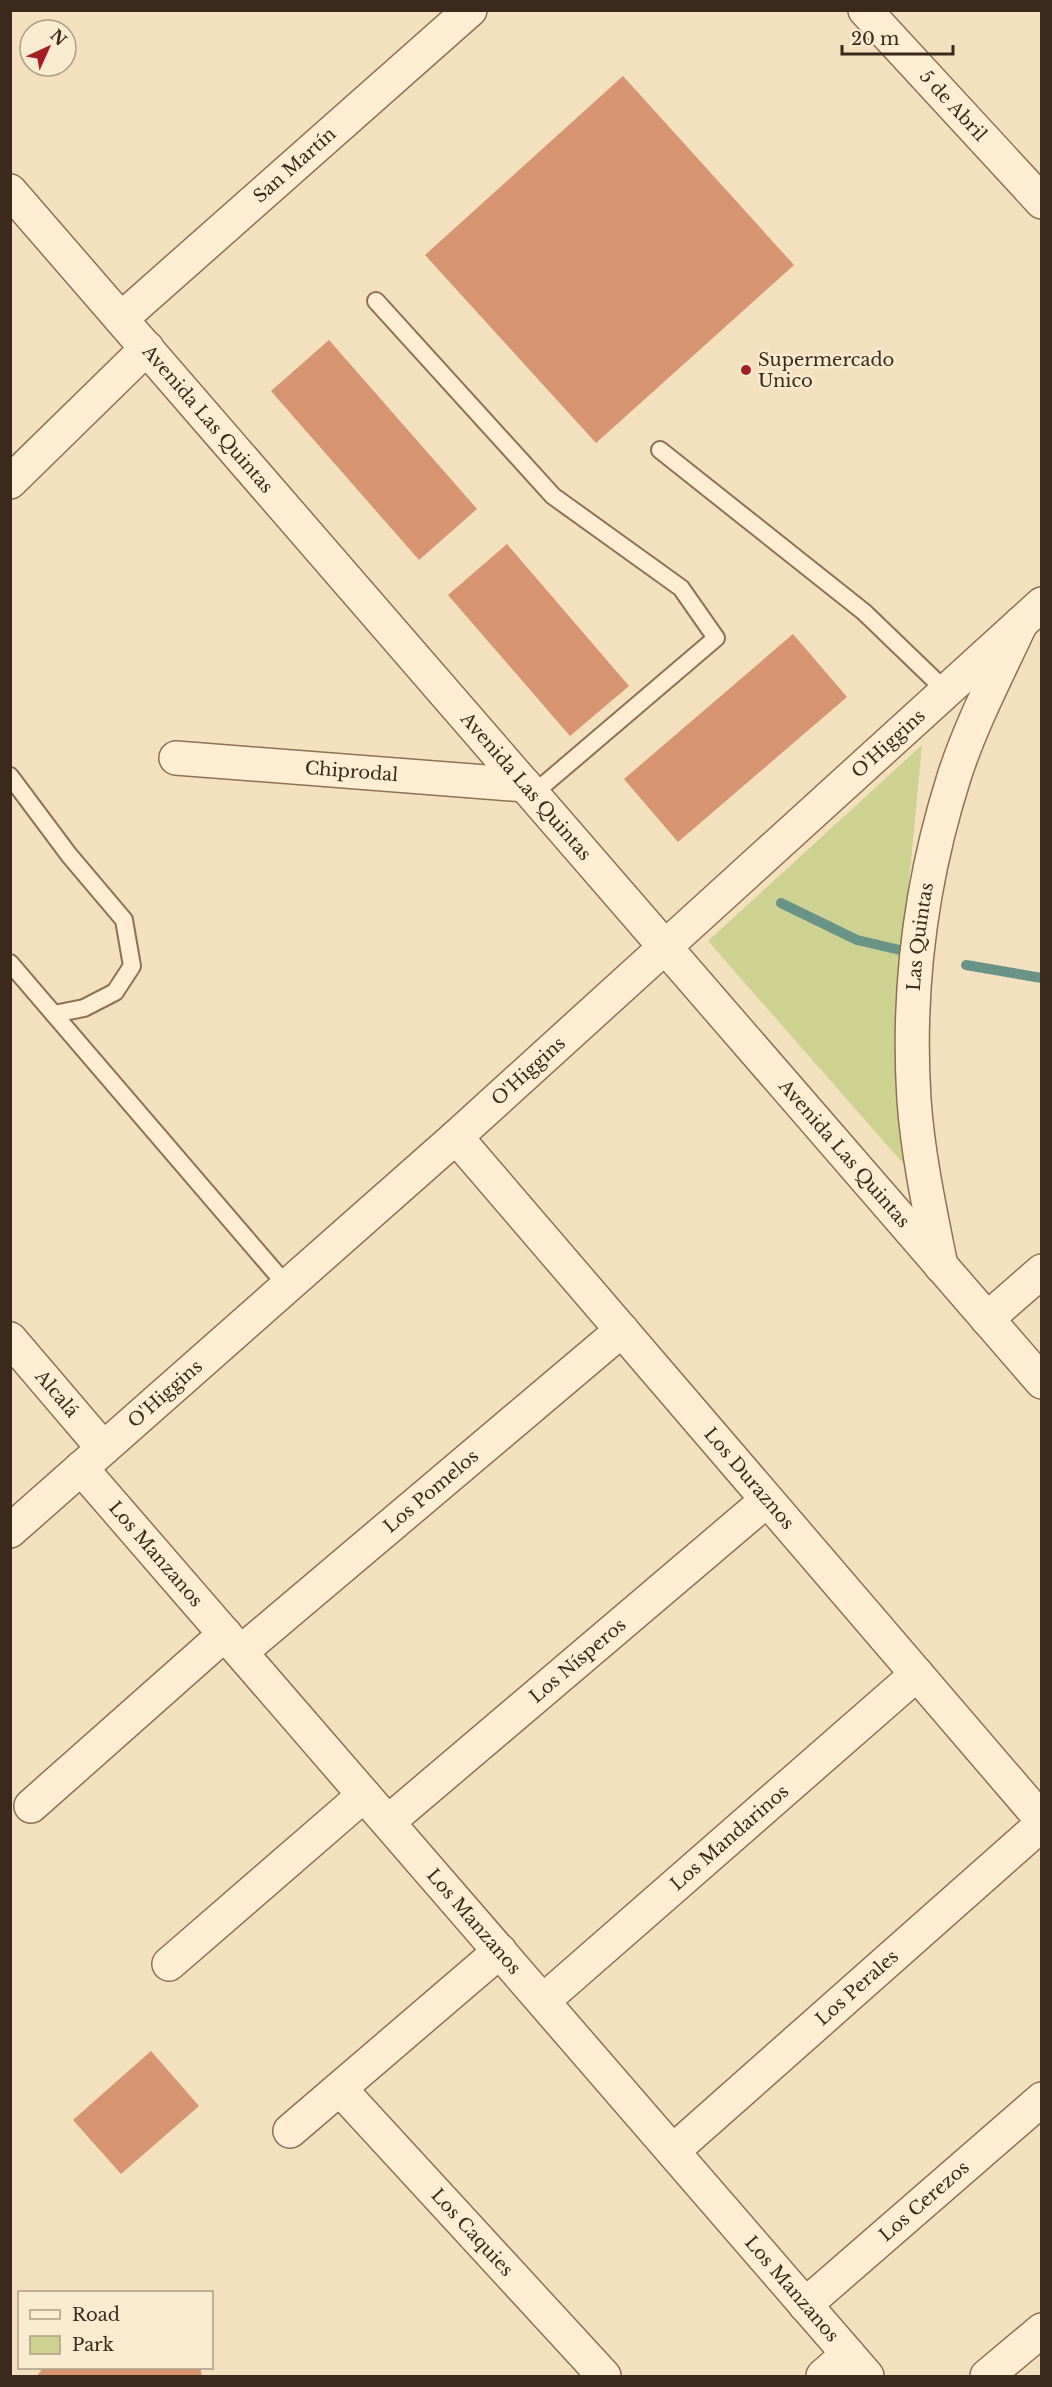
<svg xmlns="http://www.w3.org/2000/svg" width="1052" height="2387" viewBox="0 0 1052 2387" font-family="'Libre Baskerville',serif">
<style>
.green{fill:#ced291}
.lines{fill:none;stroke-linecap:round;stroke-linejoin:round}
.stream{stroke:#689386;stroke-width:10}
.building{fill:#d69570}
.service-casing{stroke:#8e7055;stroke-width:20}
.minor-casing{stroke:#8e7055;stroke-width:36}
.tertiary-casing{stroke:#8e7055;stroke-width:36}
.service{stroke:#fdeed3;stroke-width:16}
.minor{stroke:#fdeed3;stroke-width:33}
.tertiary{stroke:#fdeed3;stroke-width:33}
.poi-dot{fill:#a41e26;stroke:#f9ebcf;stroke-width:2}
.labels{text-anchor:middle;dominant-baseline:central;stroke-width:4.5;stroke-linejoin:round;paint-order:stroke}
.street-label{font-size:18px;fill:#3b291b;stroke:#f9ebcf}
.poi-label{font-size:18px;fill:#3b291b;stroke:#f9ebcf;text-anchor:start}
</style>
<rect width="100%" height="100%" fill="#f3e0bf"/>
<polygon class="green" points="922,745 896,1021 907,1168 708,941"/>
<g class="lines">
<g class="stream">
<polyline points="781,903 857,940 900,950"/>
<polyline points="966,965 1042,978"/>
</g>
</g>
<g class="building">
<polygon points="623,76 794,265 596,443 425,255"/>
<polygon points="329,340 477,509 419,560 271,391"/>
<polygon points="507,544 629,686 570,736 448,595"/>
<polygon points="793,634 847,697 678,842 624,779"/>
<polygon points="151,2051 199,2106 121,2174 73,2120"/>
<polygon points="43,2368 200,2368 202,2376 37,2376"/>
</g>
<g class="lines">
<g class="service-casing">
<g id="service">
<polyline points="376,301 553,496 681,588 716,638 533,794"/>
<polyline points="660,450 864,612 946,691"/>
<polyline points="10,776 69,855 124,920 132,966 115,992 84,1008 54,1014"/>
<polyline points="10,963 287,1286"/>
</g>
</g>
<g class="minor-casing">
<g id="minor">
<path id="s1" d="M 865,10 L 1042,202"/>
<polyline points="10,482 147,348"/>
<path id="s2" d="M 176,758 L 525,785"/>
<path id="s3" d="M 456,1137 L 1042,1820"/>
<path id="s4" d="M 941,1266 C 930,1211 918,1156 914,1100 C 907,990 921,881 954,777 C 971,724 998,673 1021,623"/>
<polyline points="987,1319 1042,1271"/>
<path id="s5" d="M 10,1339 L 103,1448"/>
<path id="s6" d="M 81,1468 L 867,2376"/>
<path id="s7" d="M 10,1531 L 456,1137 L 665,947"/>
<path id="s8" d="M 241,1652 L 622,1330"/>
<polyline points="31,1806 225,1634"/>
<path id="s9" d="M 388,1822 L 767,1500"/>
<polyline points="169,1964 364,1795"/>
<path id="s10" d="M 543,2001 L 917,1674"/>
<path id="s11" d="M 340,2089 L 604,2376"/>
<polyline points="290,2131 500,1951"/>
<path id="s12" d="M 673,2151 L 1042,1824"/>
<path id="s13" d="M 805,2305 L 1042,2099"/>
<polyline points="823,2376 848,2354"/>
<polyline points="987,2376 1042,2330"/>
</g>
</g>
<g class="tertiary-casing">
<g id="tertiary">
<path id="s14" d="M 10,191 L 1042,1382"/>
<path id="s15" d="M 121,319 L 470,10"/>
<path id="s16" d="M 665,947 L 1042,604"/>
</g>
</g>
<use href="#service" class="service"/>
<use href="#minor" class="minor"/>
<use href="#tertiary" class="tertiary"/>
</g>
<circle class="poi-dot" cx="746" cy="370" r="6"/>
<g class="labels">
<g class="street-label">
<text stroke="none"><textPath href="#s1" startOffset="130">5 de Abril</textPath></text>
<text stroke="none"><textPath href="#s15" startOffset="232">San Martín</textPath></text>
<text stroke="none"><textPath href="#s14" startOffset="302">Avenida Las Quintas</textPath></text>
<text stroke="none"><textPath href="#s16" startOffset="302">O'Higgins</textPath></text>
<text stroke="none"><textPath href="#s2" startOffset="176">Chiprodal</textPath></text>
<text stroke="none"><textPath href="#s14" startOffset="788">Avenida Las Quintas</textPath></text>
<text stroke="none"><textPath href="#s4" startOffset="332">Las Quintas</textPath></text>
<text stroke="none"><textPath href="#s7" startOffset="693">O'Higgins</textPath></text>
<text stroke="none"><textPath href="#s14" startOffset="1274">Avenida Las Quintas</textPath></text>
<text stroke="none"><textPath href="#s5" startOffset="72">Alcalá</textPath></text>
<text stroke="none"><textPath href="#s7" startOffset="207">O'Higgins</textPath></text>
<text stroke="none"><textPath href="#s3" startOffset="450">Los Duraznos</textPath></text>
<text stroke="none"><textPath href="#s8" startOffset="249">Los Pomelos</textPath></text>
<text stroke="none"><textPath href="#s6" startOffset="114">Los Manzanos</textPath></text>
<text stroke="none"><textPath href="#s9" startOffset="249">Los Nísperos</textPath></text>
<text stroke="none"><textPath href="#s10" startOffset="248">Los Mandarinos</textPath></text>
<text stroke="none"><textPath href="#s6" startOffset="600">Los Manzanos</textPath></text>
<text stroke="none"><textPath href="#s12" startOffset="246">Los Perales</textPath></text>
<text stroke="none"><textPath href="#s13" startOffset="158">Los Cerezos</textPath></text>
<text stroke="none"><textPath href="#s11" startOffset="195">Los Caquies</textPath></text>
<text stroke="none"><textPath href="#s6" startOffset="1086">Los Manzanos</textPath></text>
</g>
<g class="poi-label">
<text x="758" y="360">Supermercado<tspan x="758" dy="21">Unico</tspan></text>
</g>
</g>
<rect width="1052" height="2387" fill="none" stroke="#3b291b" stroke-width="24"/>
<rect x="18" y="2291" width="195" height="78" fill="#f9ebcf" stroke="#ad9d87" stroke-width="1.5"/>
<rect x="30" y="2310" width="30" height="9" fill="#fdeed3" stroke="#ad9d87" stroke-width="1.5"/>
<text x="72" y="2321" font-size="18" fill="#3b291b">Road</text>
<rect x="30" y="2336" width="30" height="18" fill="#ced291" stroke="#ad9d87" stroke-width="1.5"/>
<text x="72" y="2351" font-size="18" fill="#3b291b">Park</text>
<g transform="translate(48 48) rotate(45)"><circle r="28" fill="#f9ebcf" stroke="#ad9d87" stroke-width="1.5"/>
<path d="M0-4.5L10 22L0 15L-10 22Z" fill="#a41e26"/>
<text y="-9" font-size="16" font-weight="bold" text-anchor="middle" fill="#3b291b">N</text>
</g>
<path d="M842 45v9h111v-9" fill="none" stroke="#3b291b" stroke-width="3"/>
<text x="851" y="45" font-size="18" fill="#3b291b" stroke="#f9ebcf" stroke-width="4.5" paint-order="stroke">20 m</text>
</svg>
